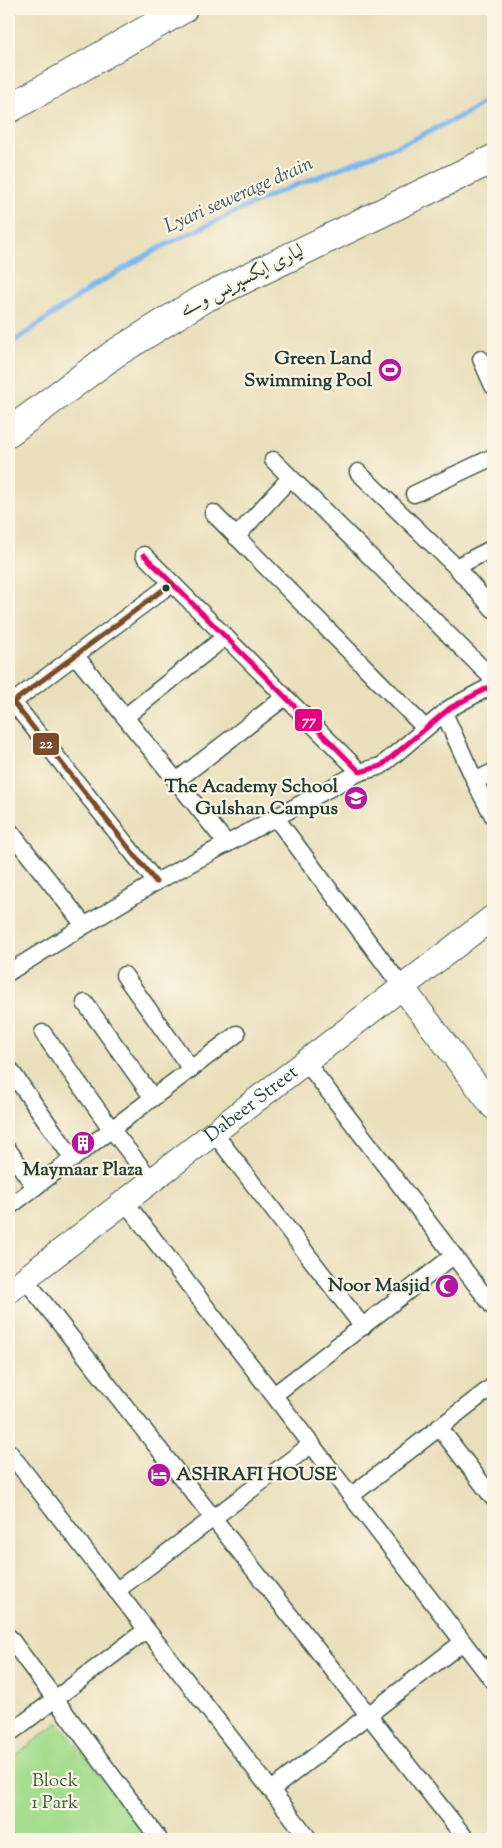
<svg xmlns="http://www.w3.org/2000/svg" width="502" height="1848" viewBox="0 0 502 1848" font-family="'Sorts Mill Goudy',Amiri,serif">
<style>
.green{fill:#a4dd8e;stroke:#628d61}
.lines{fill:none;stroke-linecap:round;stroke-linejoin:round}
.stream{stroke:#7db6ed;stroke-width:5}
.street-casing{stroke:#3d5548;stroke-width:19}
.secondary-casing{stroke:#3d5548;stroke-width:26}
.highway-casing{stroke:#3d5548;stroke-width:30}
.street{stroke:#fff;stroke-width:16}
.secondary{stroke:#fff;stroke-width:24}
.highway{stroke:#fff;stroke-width:28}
.bus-1-casing{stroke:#fcf5e5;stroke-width:9}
.bus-2-casing{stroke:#fcf5e5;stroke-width:9}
.bus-1{stroke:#e5007d;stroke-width:5}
.bus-2{stroke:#7a4b2a;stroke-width:5}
.bus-dot{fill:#1f3d34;stroke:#fcf5e5;stroke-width:2}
.labels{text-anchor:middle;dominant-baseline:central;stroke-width:4.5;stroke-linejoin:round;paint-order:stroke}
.street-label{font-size:19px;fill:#1f3d34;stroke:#fcf5e5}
.poi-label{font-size:19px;font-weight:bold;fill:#1f3d34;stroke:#fcf5e5;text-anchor:end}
.park-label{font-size:19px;fill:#3a5d46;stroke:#fcf5e5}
.water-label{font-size:20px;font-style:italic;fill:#365b62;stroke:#fcf5e5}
.line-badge{stroke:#fcf5e5;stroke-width:2}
.badge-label{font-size:14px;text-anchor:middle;font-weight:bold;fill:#fff}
</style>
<rect width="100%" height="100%" fill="#fcf5e5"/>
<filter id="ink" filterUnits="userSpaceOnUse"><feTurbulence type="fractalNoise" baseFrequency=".02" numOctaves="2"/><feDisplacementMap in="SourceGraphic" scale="10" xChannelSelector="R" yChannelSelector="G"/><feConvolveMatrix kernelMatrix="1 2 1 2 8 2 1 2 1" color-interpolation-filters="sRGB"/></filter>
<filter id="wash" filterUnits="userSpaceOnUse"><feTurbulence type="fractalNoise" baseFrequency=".0096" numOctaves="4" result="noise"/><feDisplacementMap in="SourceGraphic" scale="20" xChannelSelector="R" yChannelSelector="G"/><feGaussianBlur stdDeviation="1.12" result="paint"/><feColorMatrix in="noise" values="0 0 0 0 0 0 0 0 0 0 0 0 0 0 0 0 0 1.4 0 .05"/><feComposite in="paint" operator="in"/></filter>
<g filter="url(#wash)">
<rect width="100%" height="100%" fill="#e9dfbb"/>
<polygon class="green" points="58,1722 151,1839 9,1839 9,1761"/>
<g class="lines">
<polyline class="stream" points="9,345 92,287 159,248 276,193 412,140 467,113 493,96"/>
</g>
</g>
<g filter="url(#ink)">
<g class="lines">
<g class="street-casing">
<g id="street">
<polyline points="481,359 493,386"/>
<polyline points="273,460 493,679"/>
<polyline points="358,472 456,567 493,609"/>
<polyline points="414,494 493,457"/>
<polyline points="213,513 425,728"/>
<polyline points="236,537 290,478"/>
<polyline points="144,555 360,772 381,766 450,708 493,685"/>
<polyline points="456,567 493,548"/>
<polyline points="75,655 227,844"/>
<polyline points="444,713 480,792 493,816"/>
<polyline points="125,717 225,637"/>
<polyline points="176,781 285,697"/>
<polyline points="475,781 493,772"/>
<polyline points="276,818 402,987"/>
<polyline points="9,830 84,925"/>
<polyline points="156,882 13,702 172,583"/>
<polyline points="9,972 156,882 360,772"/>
<polyline points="124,975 191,1069"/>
<polyline points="85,1003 153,1098"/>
<polyline points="43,1033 112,1130 152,1181"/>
<polyline points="306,1062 493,1307"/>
<polyline points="9,1068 73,1159"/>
<polyline points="214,1133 363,1327"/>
<polyline points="9,1151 35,1187"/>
<polyline points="126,1203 493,1681"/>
<polyline points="9,1207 237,1034"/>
<polyline points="25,1279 466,1839"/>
<polyline points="274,1395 453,1256"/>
<polyline points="439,1427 493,1498"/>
<polyline points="9,1452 309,1839"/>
<polyline points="352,1495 493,1386"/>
<polyline points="116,1591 312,1444"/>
<polyline points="9,1637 159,1839"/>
<polyline points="9,1734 146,1630"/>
<polyline points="271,1790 463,1642"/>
</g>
</g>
<g class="secondary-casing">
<g id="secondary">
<polyline points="402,987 493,1107"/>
<path id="s1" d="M 9,1291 C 171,1167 332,1042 493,917"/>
</g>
</g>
<g class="highway-casing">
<g id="highway">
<polyline points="9,109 183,9"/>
<polyline points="9,432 114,354 201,300 493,159"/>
</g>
</g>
<use href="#street" class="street"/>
<use href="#secondary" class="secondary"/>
<use href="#highway" class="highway"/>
<g class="bus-1-casing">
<polyline id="bus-1" points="144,555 360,772 381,766 450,708 493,685"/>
</g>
<g class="bus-2-casing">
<polyline id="bus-2" points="156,882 13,702 172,583"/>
</g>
<use href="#bus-1" class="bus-1"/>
<use href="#bus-2" class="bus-2"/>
</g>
</g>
<defs>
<g id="stadium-disc" transform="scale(1.25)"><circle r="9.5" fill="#b5179e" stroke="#fcf5e5"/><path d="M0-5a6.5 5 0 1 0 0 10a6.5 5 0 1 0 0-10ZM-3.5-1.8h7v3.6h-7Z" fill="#fff"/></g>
<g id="university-disc" transform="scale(1.25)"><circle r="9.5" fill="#b5179e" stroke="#fcf5e5"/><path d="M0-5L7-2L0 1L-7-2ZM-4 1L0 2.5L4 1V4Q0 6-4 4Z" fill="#fff"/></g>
<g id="building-disc" transform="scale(1.25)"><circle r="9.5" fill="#b5179e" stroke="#fcf5e5"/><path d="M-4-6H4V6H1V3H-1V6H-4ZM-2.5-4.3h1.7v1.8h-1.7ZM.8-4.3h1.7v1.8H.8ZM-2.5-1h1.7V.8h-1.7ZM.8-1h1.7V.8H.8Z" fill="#fff"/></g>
<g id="mosque-disc" transform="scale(1.25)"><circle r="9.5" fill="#b5179e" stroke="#fcf5e5"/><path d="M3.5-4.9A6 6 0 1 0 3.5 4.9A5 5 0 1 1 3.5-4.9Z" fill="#fff"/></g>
<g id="hotel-disc" transform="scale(1.25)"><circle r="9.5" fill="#b5179e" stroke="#fcf5e5"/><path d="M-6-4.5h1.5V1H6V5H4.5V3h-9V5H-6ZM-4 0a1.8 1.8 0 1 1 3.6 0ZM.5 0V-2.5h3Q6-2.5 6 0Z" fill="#fff"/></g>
</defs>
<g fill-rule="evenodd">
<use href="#stadium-disc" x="390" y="370"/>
<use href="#university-disc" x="356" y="798"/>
<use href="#building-disc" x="83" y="1143"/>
<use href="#mosque-disc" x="447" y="1286"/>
<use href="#hotel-disc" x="159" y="1475"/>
</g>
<circle class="bus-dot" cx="166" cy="588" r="4.5"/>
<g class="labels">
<g class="street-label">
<text transform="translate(242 281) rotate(-27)">لیاری ایکسپریس وے</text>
<text stroke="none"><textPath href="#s1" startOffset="306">Dabeer Street</textPath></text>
</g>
<g class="poi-label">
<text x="372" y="359">Green Land<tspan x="372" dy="22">Swimming Pool</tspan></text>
<text x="338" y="787">The Academy School<tspan x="338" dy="22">Gulshan Campus</tspan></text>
<text x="83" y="1170" text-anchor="middle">Maymaar Plaza</text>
<text x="430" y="1286">Noor Masjid</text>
<text x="176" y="1475" text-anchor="start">ASHRAFI HOUSE</text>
</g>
<g class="park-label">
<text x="55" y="1781">Block<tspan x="55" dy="22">1 Park</tspan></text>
</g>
<g class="water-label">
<text transform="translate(239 196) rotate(-24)">Lyari sewerage drain</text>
</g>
</g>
<g class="line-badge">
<rect x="294" y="708" width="29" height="24" rx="5" fill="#e5007d"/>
<rect x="32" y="732" width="28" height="24" rx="5" fill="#7a4b2a"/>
</g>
<g class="badge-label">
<text x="309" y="725">77</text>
<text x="46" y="748">22</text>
</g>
<rect width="502" height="1848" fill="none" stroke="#fcf5e5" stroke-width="30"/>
</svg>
